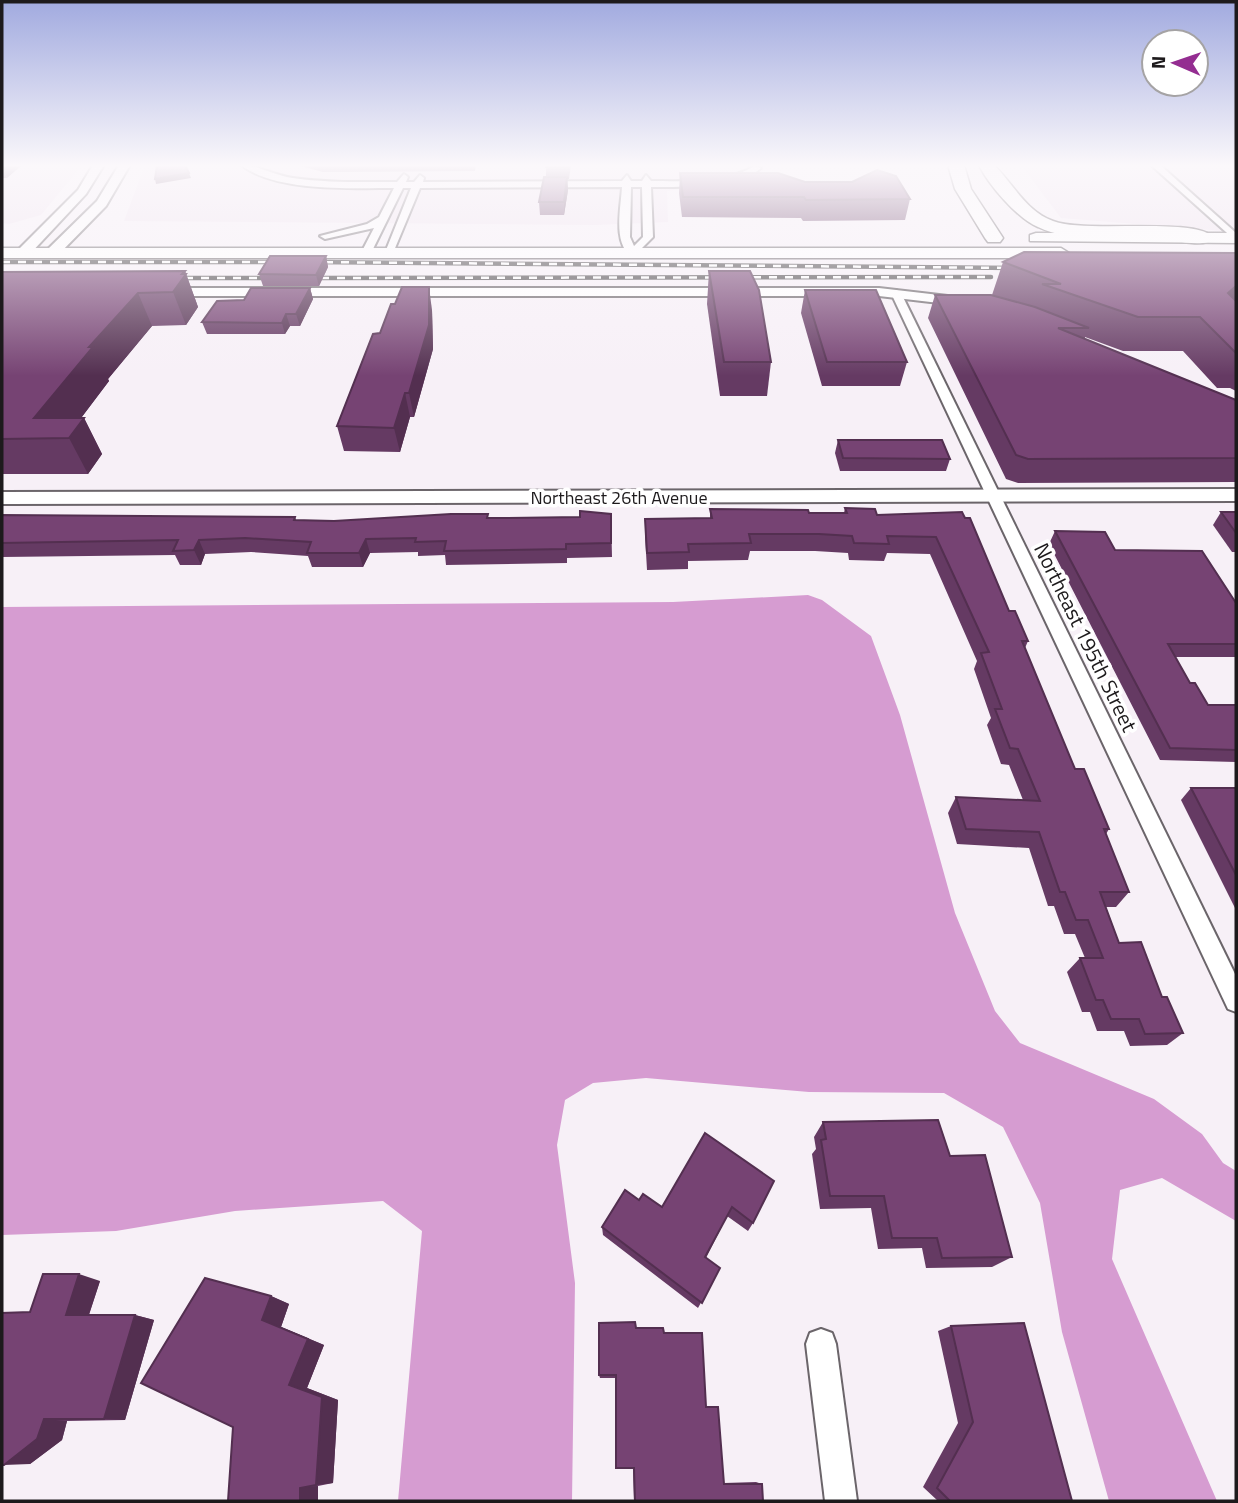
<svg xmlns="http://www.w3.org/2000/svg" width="1238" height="1503" viewBox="0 0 1238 1503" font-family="'Titillium Web',sans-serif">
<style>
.built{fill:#efe2ee}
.water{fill:#d69cd1}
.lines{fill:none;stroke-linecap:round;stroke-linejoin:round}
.minor-casing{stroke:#6b656a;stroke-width:4}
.tertiary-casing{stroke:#6b656a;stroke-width:4}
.primary-casing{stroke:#6b656a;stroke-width:3}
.motorway-casing{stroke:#6b656a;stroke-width:3}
.minor{fill:#fff;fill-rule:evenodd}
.tertiary{fill:#fff;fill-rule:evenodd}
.primary{fill:#fff;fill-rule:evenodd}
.motorway{fill:#fff;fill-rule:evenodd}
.rail-casing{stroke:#4a4649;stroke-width:4.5}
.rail{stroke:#fff;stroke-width:2.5;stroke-dasharray:8;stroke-linecap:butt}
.wall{fill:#653a63}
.shaded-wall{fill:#532f50}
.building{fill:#764373;stroke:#532f50;stroke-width:2}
.labels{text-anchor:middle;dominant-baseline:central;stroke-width:7;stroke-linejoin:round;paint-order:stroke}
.far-street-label{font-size:18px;fill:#1d1a1c;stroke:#fff}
.street-label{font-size:21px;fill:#1d1a1c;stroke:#fff}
</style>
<rect width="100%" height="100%" fill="#f7f0f7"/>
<g class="built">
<polygon points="2,165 82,165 41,215 9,224 2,223"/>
<polygon points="145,165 781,165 734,182 667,191 668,222 595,225 124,221"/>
<polygon points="1021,165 1236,165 1236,232 1061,218"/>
</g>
<polygon class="water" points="808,595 822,600 871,636 900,715 955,913 995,1011 1020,1043 1154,1099 1202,1134 1223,1163 1236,1171 1236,1221 1162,1178 1120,1190 1112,1259 1217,1501 1109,1501 1062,1332 1040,1203 1003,1127 944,1093 809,1092 646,1078 593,1083 565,1100 557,1145 575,1283 572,1501 398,1501 422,1231 383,1201 235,1211 116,1231 2,1235 2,607 673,602"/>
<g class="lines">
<g class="minor-casing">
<g id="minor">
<path d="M 241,165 C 258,165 275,176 293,178 C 327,183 363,182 397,182 L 404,174 L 408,177 L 406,182 L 414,182 L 420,175 L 424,178 L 423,182 L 622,181 L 627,175 L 631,181 L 642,181 L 646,175 L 651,181 C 683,181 726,184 754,166 L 761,168 C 739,188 681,187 651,187 L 653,237 L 633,257 C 612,246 621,207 622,187 L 420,188 L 393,253 L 384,255 L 411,188 L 403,188 L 371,253 L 366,256 L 361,253 L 374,228 L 325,239 L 320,236 L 367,224 L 379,217 L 394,188 C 351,188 276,192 241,165 ZM 631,187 L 642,187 L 643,237 L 634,246 L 630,237 Z"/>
<polygon points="1151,165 1160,165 1236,233 1236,241"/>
<polygon points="896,290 901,293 1236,976 1236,1012 1228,1009 891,293"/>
<polygon points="821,1329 832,1333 836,1344 857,1501 825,1501 806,1344 810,1333"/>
</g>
</g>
<g class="tertiary-casing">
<g id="tertiary">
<polygon points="93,165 104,165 86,194 28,256 18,256 18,250 78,190"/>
<polygon points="119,165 130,165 106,206 58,255 48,255 48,249 97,201"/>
<polygon points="879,288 965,298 972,302 965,306 879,296 159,296 152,292 159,288"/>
<polygon points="1236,489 1236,501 2,504 2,492"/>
</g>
</g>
<g class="primary-casing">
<g id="primary">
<polygon points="1036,233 1236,233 1236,243 1030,241 1030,235"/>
<polygon points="2,248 1061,248 1069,253 1061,258 2,258"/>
</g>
</g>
<g class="motorway-casing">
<g id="motorway">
<polygon points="948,165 964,165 971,189 1003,238 1000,242 988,242 985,238 955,189"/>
<path d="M 979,165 L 994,165 C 1014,185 1026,211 1053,221 C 1086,234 1196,216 1214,238 C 1204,250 1167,238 1151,237 C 1113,234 1074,244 1038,227 C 1018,219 988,184 979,165 Z"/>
</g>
</g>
<use href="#minor" class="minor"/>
<use href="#tertiary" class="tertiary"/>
<use href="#primary" class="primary"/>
<use href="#motorway" class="motorway"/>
<g class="rail-casing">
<g id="rail">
<polyline points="2,262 284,262"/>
<polyline points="309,262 1019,268"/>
<polyline points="169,278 281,278"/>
<polyline points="305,278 991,277"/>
</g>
</g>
<use href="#rail" class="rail"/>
</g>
<g class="wall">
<polygon points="2,165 7,178 2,178"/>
<polygon points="297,165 476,165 475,171 323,172"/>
<polygon points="546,165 571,165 569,179 567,179 568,190 564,215 540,215 539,202 546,177"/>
<polygon points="680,173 805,182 910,199 905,220 803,221 801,218 682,217 679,193"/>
<polygon points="1236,253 1236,391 1230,388 1217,388 1183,351 1123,351 1085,337 1085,339 1236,400 1236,482 1018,483 1006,479 928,318 935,295 999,297 992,295 1003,262"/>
<polygon points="326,256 328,267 319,286 263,286 259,274"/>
<polygon points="185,271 198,307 186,325 152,326 108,379 109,381 81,418 84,418 102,454 88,474 2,474 2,272"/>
<polygon points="709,271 771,362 767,396 720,396 707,304"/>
<polygon points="310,288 313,299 300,326 290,326 285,334 207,334 202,322 244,300"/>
<polygon points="805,290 907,362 900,386 822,386 801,313"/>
<polygon points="432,310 433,349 414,417 410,417 400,452 344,451 337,426 380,333"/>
<polygon points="838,440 950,459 946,471 840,471 835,453"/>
<polygon points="845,508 877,515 962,512 1009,611 1028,641 1025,648 1075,769 1109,829 1106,834 1129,892 1116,907 1106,907 1119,943 1162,997 1183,1033 1167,1045 1130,1046 1124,1031 1097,1031 1090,1012 1082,1012 1067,972 1080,958 1085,958 1075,934 1064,934 1054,906 1048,906 1029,848 957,844 948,813 956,797 1023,800 1009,765 1001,764 987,725 991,718 974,669 977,661 930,554 887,553 884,561 849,560 848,553 815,551 750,551 748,560 688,561 688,569 647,570 645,535 645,519 710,518 710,509 809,513 844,513"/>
<polygon points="1221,512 1236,512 1236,552 1232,552 1213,525"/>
<polygon points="488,514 488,518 502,518 580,517 611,514 612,557 567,558 567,563 446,565 445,555 418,556 418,552 370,553 363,567 312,567 308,556 251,552 205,554 201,565 180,565 175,555 2,557 2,515 295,517 296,520 334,521"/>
<polygon points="1055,531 1115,550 1236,603 1236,657 1175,657 1190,683 1208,705 1236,705 1236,762 1160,760 1049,544"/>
<polygon points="1191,788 1236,788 1236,910 1181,800"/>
<polygon points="823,1122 950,1156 1012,1257 992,1267 926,1268 922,1248 878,1249 871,1208 820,1209 812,1154 816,1149 814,1137"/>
<polygon points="705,1133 753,1223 748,1231 727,1216 706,1258 720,1268 698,1308 603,1235 602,1227 639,1200 662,1207"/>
<polygon points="100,1281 89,1315 135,1315 154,1320 125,1420 67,1421 62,1440 30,1464 30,1312"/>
<polygon points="271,1296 289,1304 281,1327 324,1345 307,1388 338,1400 333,1483 318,1486 318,1501 233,1427"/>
<polygon points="951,1326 1072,1501 938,1501 923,1487 958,1423 938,1331"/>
<polygon points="636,1328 664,1333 706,1407 724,1483 756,1482 762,1484 763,1501 634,1501 633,1468 616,1378 600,1378 599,1375"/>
</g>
<g class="shaded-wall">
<polygon points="2,165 22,165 7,178"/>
<polygon points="189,173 191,178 156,184 155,179"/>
<polygon points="567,177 568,190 564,215 564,202"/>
<polygon points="326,256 328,267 319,286 316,275"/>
<polygon points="185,271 198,307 186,325 173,292"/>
<polygon points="1236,286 1236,301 1228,293"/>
<polygon points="429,287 432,310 433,349 414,417 409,393"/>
<polygon points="310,288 313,299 300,326 296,314"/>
<polygon points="138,293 152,326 108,379 109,381 66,438 34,418 89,347"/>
<polygon points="286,314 290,326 285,334 282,323"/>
<polygon points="405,393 410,417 400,452 394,428"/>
<polygon points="84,418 102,454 88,474 69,438"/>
<polygon points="366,539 370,553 363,567 359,553"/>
<polygon points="199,540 205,554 201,565 194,550"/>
<polygon points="79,1274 100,1281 87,1320 66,1315"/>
<polygon points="271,1296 289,1304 281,1327 324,1345 307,1388 338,1400 333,1483 316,1485 289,1385 262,1320"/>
<polygon points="135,1315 154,1320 125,1420 104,1419"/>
<polygon points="44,1419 67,1421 62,1440 30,1464 4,1465"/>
<polygon points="318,1486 318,1501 300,1501 300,1488"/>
</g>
<g class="building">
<polygon points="157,165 185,165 189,173 155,179"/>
<rect x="546" y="165" width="23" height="2"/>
<polygon points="877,170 896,176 910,199 806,200 804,197 683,197 680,173 778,173 805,182 852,182"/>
<polygon points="544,177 567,177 564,202 539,202"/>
<polygon points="1024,252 1236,253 1236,286 1228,293 1236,301 1236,353 1200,317 1138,317 1042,284 1061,284 1003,262"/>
<polygon points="270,256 326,256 316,275 259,274"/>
<polygon points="185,271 182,274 186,274 173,292 138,293 89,347 93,347 34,418 84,418 69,438 2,439 2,272"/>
<polygon points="709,271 750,271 759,290 771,362 724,362"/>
<polygon points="402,287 429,287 429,325 409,393 405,393 394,428 337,426 373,334 380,333 391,304 395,304"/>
<polygon points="251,288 310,288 296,314 286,314 282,323 202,322 217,301 244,300"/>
<polygon points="805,290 876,290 907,362 827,362"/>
<polygon points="935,295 991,295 1035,307 1089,328 1058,328 1236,400 1236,458 1028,459 1016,455"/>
<polygon points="838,440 942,440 950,459 843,458"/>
<polygon points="845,508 875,509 877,515 962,512 965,518 970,518 1009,611 1015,611 1028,641 1022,641 1075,769 1084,769 1109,829 1104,829 1129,892 1100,892 1119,943 1141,942 1162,997 1167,997 1183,1033 1145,1034 1139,1019 1111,1019 1103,1000 1096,1000 1080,958 1103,958 1088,920 1076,920 1065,892 1060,892 1039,832 966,829 956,797 1040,801 1018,749 1010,748 995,709 1002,709 981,653 989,652 936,537 887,536 889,544 854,543 852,536 819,534 749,534 751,543 688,544 689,552 647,553 645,519 712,518 710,509 808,510 809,513 847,513"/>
<polygon points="580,511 611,514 611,543 566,544 566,549 444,551 446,541 415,542 416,538 366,539 359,553 307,553 311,542 245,538 199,540 194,550 173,551 178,540 2,543 2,515 295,517 294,520 334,521 451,514 488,514 487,518 502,518 580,517"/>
<polygon points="1221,512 1236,512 1236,533"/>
<polygon points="1055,531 1105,532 1115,550 1202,551 1236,603 1236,644 1168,644 1190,683 1195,683 1208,705 1236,705 1236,750 1170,748"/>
<polygon points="1191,788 1236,788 1236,875"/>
<polygon points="938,1120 950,1156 985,1155 1012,1257 942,1258 937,1238 892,1238 884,1196 830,1196 821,1140 826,1139 823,1122"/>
<polygon points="705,1133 774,1181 753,1223 732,1207 705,1257 720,1268 702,1303 602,1227 625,1190 639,1200 643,1194 662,1207"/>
<polygon points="43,1274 79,1274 66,1315 135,1315 104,1419 44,1419 37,1439 4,1465 2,1465 2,1313 30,1312"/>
<polygon points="205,1278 271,1296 262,1320 308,1339 289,1385 322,1397 316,1485 300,1488 300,1501 228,1501 233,1427 141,1383"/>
<polygon points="635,1322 636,1328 663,1328 664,1333 702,1333 706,1407 718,1407 724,1484 762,1484 763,1501 635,1501 634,1468 616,1468 616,1375 599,1375 599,1323"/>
<polygon points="1024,1323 1072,1501 950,1501 937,1488 973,1422 951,1326"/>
</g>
<linearGradient id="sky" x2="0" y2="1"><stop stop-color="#a1aadf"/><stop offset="0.44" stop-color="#fbf8fb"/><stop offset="1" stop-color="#fbf8fb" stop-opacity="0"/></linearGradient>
<rect width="1238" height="376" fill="url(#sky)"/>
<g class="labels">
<g class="far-street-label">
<text x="619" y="497">Northeast 26th Avenue</text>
</g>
<g class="street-label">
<text transform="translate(1086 637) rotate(64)">Northeast 195th Street</text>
</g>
</g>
<rect width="1238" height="1503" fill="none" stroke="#1d1a1c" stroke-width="7"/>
<g transform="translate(1175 63) rotate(272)"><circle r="33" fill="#ffffff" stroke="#a5a3a4" stroke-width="2"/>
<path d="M0-5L12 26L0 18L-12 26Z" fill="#942d91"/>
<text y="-10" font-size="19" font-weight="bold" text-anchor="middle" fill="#1d1a1c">N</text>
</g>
</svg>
